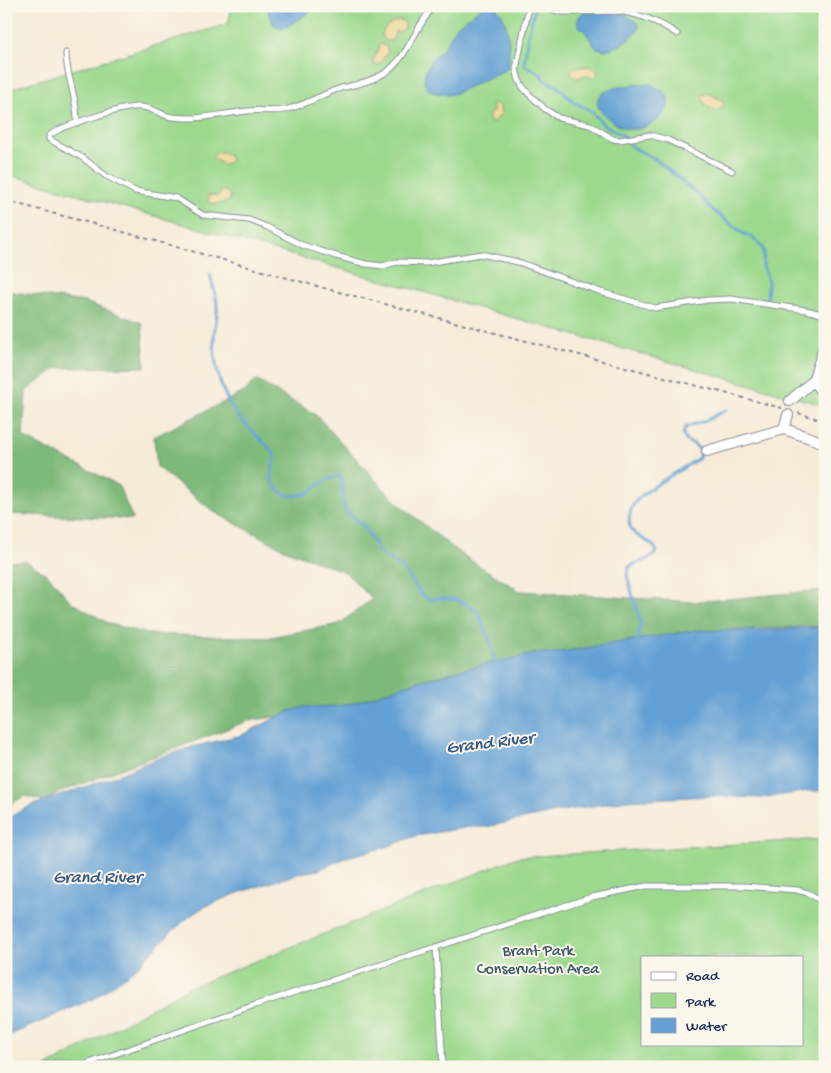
<svg xmlns="http://www.w3.org/2000/svg" width="831" height="1073" viewBox="0 0 831 1073" font-family="'Gochi Hand',sans-serif">
<style>
.green{fill:#9cd98d;stroke:#5c8476;fill-rule:evenodd}
.forest{fill:#7db978;stroke:#4c746b}
.sand{fill:#eeda9e;stroke:#84847e}
.water{fill:#63a0d4;stroke:#3f6899}
.lines{fill:none;stroke-linecap:round;stroke-linejoin:round}
.stream{stroke:#63a0d4;stroke-width:3}
.lane-casing{stroke:#888d9a;stroke-width:7}
.street-casing{stroke:#888d9a;stroke-width:12}
.path{stroke:#888d9a;stroke-width:2;stroke-dasharray:4 4;stroke-linecap:butt}
.lane{stroke:#fff;stroke-width:5}
.street{stroke:#fff;stroke-width:10}
.labels{text-anchor:middle;dominant-baseline:central;stroke-width:4;stroke-linejoin:round;paint-order:stroke}
.park-label{font-size:16px;fill:#3b5a6a;stroke:#fbf7ec}
.water-label{font-size:18px;font-style:italic;fill:#345787;stroke:#fbf7ec}
</style>
<rect width="100%" height="100%" fill="#fbf7ec"/>
<filter id="ink" filterUnits="userSpaceOnUse"><feTurbulence type="fractalNoise" baseFrequency=".02" numOctaves="2"/><feDisplacementMap in="SourceGraphic" scale="10" xChannelSelector="R" yChannelSelector="G"/><feConvolveMatrix kernelMatrix="1 2 1 2 8 2 1 2 1" color-interpolation-filters="sRGB"/></filter>
<filter id="wash" filterUnits="userSpaceOnUse"><feTurbulence type="fractalNoise" baseFrequency=".0096" numOctaves="4" result="noise"/><feDisplacementMap in="SourceGraphic" scale="20" xChannelSelector="R" yChannelSelector="G"/><feGaussianBlur stdDeviation="1.12" result="paint"/><feColorMatrix in="noise" values="0 0 0 0 0 0 0 0 0 0 0 0 0 0 0 0 0 1.4 0 .05"/><feComposite in="paint" operator="in"/></filter>
<g filter="url(#wash)">
<rect width="100%" height="100%" fill="#f6ebd7"/>
<g class="green">
<polygon points="232,6 825,6 825,406 6,174 6,90 228,24"/>
<path d="M 825,839 L 825,1067 L 46,1067 L 188,988 L 518,857 ZM 642,957 L 802,957 L 802,1044 L 642,1044 Z"/>
</g>
<g class="forest">
<polygon points="6,291 85,302 142,323 145,367 57,368 26,391 23,437 118,485 133,519 6,514"/>
<polygon points="256,380 316,415 395,501 462,555 520,591 694,602 825,590 825,626 732,630 493,665 365,703 248,721 60,792 45,801 24,796 6,807 6,562 26,561 49,576 71,602 110,624 147,634 266,638 339,624 372,599 345,572 284,549 214,512 157,467 154,437 244,392"/>
</g>
<g class="sand">
<path d="M 399,20 L 405,22 L 405,28 L 400,32 L 395,31 L 393,40 L 387,41 L 382,36 C 383,27 390,23 399,20 Z"/>
<polygon points="380,44 386,46 388,51 381,63 374,65 373,61"/>
<polygon points="589,66 596,69 598,74 594,78 591,78 587,75 577,78 572,76 571,71 573,68"/>
<polygon points="708,93 723,101 724,107 716,111 706,106 701,96"/>
<polygon points="495,103 500,106 501,114 494,122 491,123 488,116 494,111 491,105"/>
<polygon points="222,152 230,156 231,160 228,163 222,164 213,158 214,153"/>
<polygon points="223,190 227,192 231,196 228,202 217,204 208,203 209,195 218,196"/>
</g>
<g class="water">
<polygon points="266,6 319,6 287,27 282,28 273,24"/>
<path d="M 484,6 C 488,6 492,6 496,8 C 509,15 512,57 507,69 L 456,93 L 448,95 L 432,92 L 427,88 L 424,82 L 425,73 L 432,59 L 443,49 L 457,26 Z"/>
<polygon points="584,13 625,14 637,22 639,25 638,31 619,46 605,50 596,48 586,33 577,24 580,15"/>
<path d="M 649,84 C 697,99 644,142 619,126 C 569,94 617,84 649,84 Z"/>
<polygon points="825,627 825,791 810,791 761,798 712,796 627,800 556,812 486,827 470,827 416,836 383,848 350,856 318,870 301,873 238,893 204,907 190,916 174,930 136,968 95,998 6,1037 6,819 30,806 113,777 158,758 192,747 242,735 287,712 304,707 337,706 353,703 421,680 437,677 454,671 539,653 555,653 696,630 746,631"/>
</g>
<g class="lines">
<g class="stream">
<polyline points="536,6 528,35 524,65 540,73 544,80 557,86 575,103 590,110 603,124 624,136 631,146 658,161 697,194 715,212 744,234 753,238 761,246 764,250 763,266 768,281 767,303"/>
<polyline points="580,6 607,8 609,6"/>
<path d="M 210,274 C 212,284 216,294 217,304 C 218,316 214,328 214,339 C 214,363 220,389 233,409 C 244,427 262,438 275,455 L 271,477 L 274,486 L 284,494 L 291,496 L 306,494 L 328,479 L 341,476 L 345,511 L 364,526 L 379,552 L 403,569 L 422,595 L 429,600 L 439,598 L 456,600 L 469,605 L 478,612 L 491,644 L 495,663"/>
<path d="M 637,641 L 641,623 L 627,576 L 629,567 C 639,560 651,562 657,551 C 651,539 636,539 631,529 C 627,520 630,507 637,500 C 652,485 681,470 699,458 L 700,450 L 694,444 L 686,441 L 683,434 L 686,427 L 707,420 L 726,410"/>
</g>
</g>
</g>
<g filter="url(#ink)">
<g class="lines">
<g class="lane-casing">
<g id="lane">
<path d="M 434,6 C 415,26 409,57 385,73 C 371,82 353,85 338,89 C 321,95 305,105 288,109 C 274,113 261,109 247,111 C 229,113 212,117 194,118 C 185,118 175,118 167,116 C 159,113 151,108 142,107 C 127,105 59,126 49,136 L 49,139 L 83,158 L 106,176 L 135,191 L 176,198 L 203,215 L 249,220 L 267,227 L 302,245 L 336,256 L 366,264 L 383,266 L 396,262 L 427,263 L 481,254 L 518,262 L 601,292 L 655,308 L 708,300 L 731,299 L 806,310 L 825,315"/>
<polyline points="529,6 516,69 519,80 522,86 529,94 545,109 559,118 590,125 613,139 620,140 650,135 668,140 732,171"/>
<path d="M 550,6 L 551,9 L 562,12 L 618,11 C 638,14 660,22 677,34"/>
<path d="M 66,53 C 66,77 78,99 77,123"/>
<polyline points="436,947 443,1067"/>
<polyline points="78,1067 255,1005 592,897 646,886 744,886 797,890 808,893 825,903"/>
</g>
</g>
<g class="street-casing">
<g id="street">
<polyline points="813,381 825,395"/>
<polyline points="790,401 813,381 825,345"/>
<polyline points="784,429 825,443"/>
<polyline points="707,451 784,429 788,415"/>
</g>
</g>
<g class="path">
<polyline points="6,201 109,228 320,287 782,408"/>
<polyline points="798,413 825,421"/>
</g>
<use href="#lane" class="lane"/>
<use href="#street" class="street"/>
</g>
</g>
<g class="labels">
<g class="park-label">
<text x="538" y="952">Brant Park<tspan x="538" dy="18">Conservation Area</tspan></text>
</g>
<g class="water-label">
<text transform="translate(490 744) rotate(-7)">Grand River</text>
<text x="97" y="878">Grand River</text>
</g>
</g>
<rect width="831" height="1073" fill="none" stroke="#fbf7ec" stroke-width="25"/>
<rect x="641" y="956" width="162" height="90" fill="#fbf7ec" stroke="#a1a7b3"/>
<rect x="651" y="972" width="25" height="8" fill="#ffffff" stroke="#a1a7b3"/>
<text x="686" y="980" font-size="15" fill="#1b2f5e">Road</text>
<rect x="651" y="993" width="25" height="15" fill="#9cd98d" stroke="#a1a7b3"/>
<text x="686" y="1006" font-size="15" fill="#1b2f5e">Park</text>
<rect x="651" y="1018" width="25" height="15" fill="#63a0d4" stroke="#a1a7b3"/>
<text x="686" y="1030" font-size="15" fill="#1b2f5e">Water</text>
</svg>
